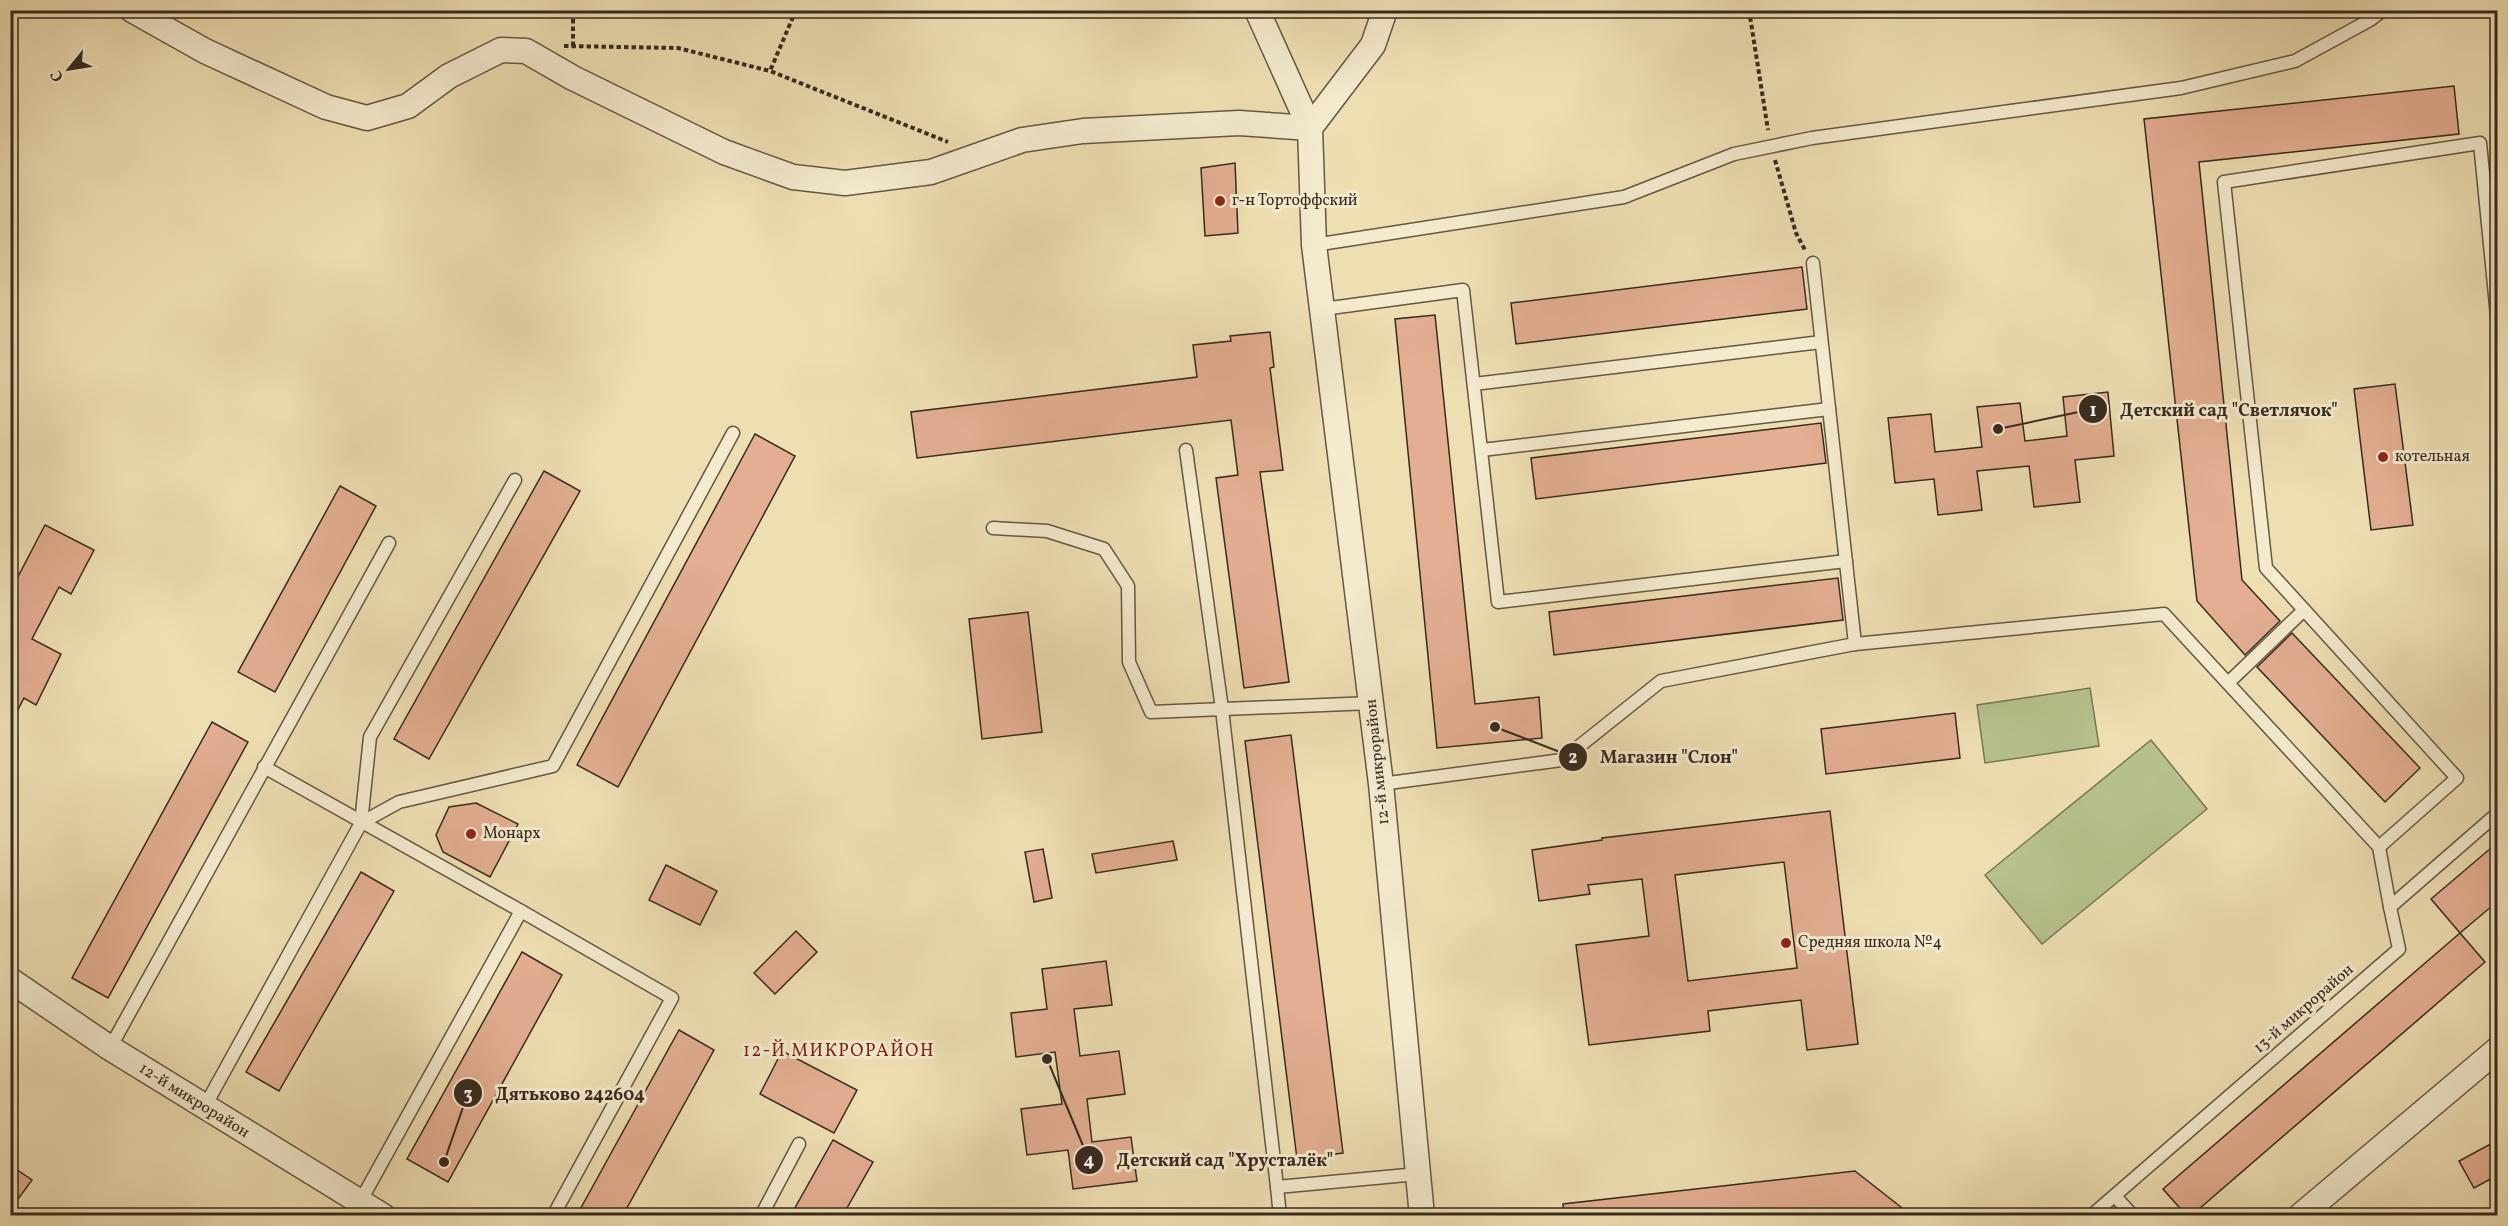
<svg xmlns="http://www.w3.org/2000/svg" width="2508" height="1226" viewBox="0 0 2508 1226" font-family="Vollkorn,serif">
<style>
.green{fill:#b6c28e;stroke:#767656;stroke-width:1.5}
.building{fill:#e3ae92;stroke:#372a1f;stroke-width:1.5;fill-rule:evenodd}
.lines{fill:none;stroke-linecap:round;stroke-linejoin:round}
.lane-casing{stroke:#655744;stroke-width:15}
.street-casing{stroke:#655744;stroke-width:27}
.path{stroke:#372a1f;stroke-width:4;stroke-dasharray:4.5 3;stroke-linecap:butt}
.lane{stroke:#f4eace;stroke-width:12}
.street{stroke:#f4eace;stroke-width:24}
.poi-dot{fill:#8f2418;stroke:#f4eace;stroke-width:2}
.labels{text-anchor:middle;dominant-baseline:central;stroke-width:6;stroke-linejoin:round;paint-order:stroke}
.poi-label{font-size:16px;fill:#372a1f;stroke:#f4eace;text-anchor:start}
.street-label{font-size:16px;fill:#372a1f;stroke:#f4eace}
.neighbourhood-label{font-size:18px;letter-spacing:1.5px;fill:#7a1f14;stroke:#f4eace}
.leader{fill:none;stroke:#372a1f;stroke-width:2}
.callout-dot{fill:#372a1f;stroke:#f4eace;stroke-width:2}
.mark-label{font-size:18px;text-anchor:middle;font-weight:bold;fill:#fff}
.callout-label{font-size:18px;text-anchor:middle;font-weight:bold;fill:#372a1f;stroke:#f4eace;stroke-width:6;stroke-linejoin:round;paint-order:stroke}
</style>
<rect width="100%" height="100%" fill="#eedfb3"/>
<filter id="stains"><feTurbulence type="fractalNoise" baseFrequency=".00333" numOctaves="4"/><feColorMatrix values="0 0 0 0 .2 0 0 0 0 .09 0 0 0 0 .02 0 0 0 .5 -.17"/></filter>
<radialGradient id="worn" r=".72"><stop offset=".6" stop-color="#630" stop-opacity="0"/><stop offset="1" stop-color="#630" stop-opacity=".3"/></radialGradient>
<g class="green">
<polygon points="2090,688 2099,746 1985,763 1977,705"/>
<polygon points="2151,740 2207,809 2042,944 1985,875"/>
</g>
<g class="building">
<polygon points="2454,86 2459,134 2199,162 2242,580 2280,621 2245,655 2197,601 2144,119"/>
<polygon points="1235,163 1238,233 1205,236 1201,168"/>
<polygon points="1802,267 1807,309 1516,344 1511,303"/>
<polygon points="1435,315 1475,704 1539,697 1542,738 1437,748 1395,319"/>
<polygon points="1270,332 1274,367 1270,368 1283,470 1260,472 1289,682 1244,688 1216,478 1238,475 1231,420 917,458 911,412 1197,377 1193,345 1231,341 1230,336"/>
<polygon points="2395,384 2413,525 2371,530 2354,389"/>
<polygon points="2108,392 2114,456 2075,460 2080,502 2034,507 2029,466 1977,471 1982,510 1938,515 1934,479 1895,483 1888,418 1931,414 1935,452 1982,447 1977,407 2020,403 2025,441 2067,436 2063,397"/>
<polygon points="1821,423 1826,463 1536,499 1531,458"/>
<polygon points="755,434 795,456 618,787 577,765"/>
<polygon points="544,471 580,491 429,759 394,739"/>
<polygon points="340,486 376,506 275,692 238,672"/>
<polygon points="45,525 94,550 71,594 59,587 32,639 61,654 36,705 24,698 10,725 10,592"/>
<polygon points="1838,578 1843,620 1554,655 1549,612"/>
<polygon points="1028,612 1042,732 982,739 969,619"/>
<polygon points="2292,633 2420,768 2385,802 2257,667"/>
<polygon points="1955,713 1960,758 1826,774 1821,729"/>
<polygon points="212,722 248,742 108,998 72,978"/>
<polygon points="1291,735 1343,1153 1297,1159 1245,741"/>
<polygon points="476,803 518,824 490,877 443,852 436,835 449,807"/>
<path d="M 1830,811 L 1858,1044 L 1807,1050 L 1801,1000 L 1708,1011 L 1710,1031 L 1589,1045 L 1576,945 L 1649,936 L 1642,879 L 1588,885 L 1590,894 L 1539,901 L 1532,850 L 1602,840 L 1602,838 ZM 1784,862 L 1797,968 L 1688,981 L 1675,875 Z"/>
<polygon points="1173,841 1177,860 1096,873 1092,854"/>
<polygon points="2498,842 2498,901 2460,933 2431,899"/>
<polygon points="1043,849 1052,898 1034,902 1025,852"/>
<polygon points="666,865 717,891 700,925 649,900"/>
<polygon points="361,872 394,891 279,1091 246,1072"/>
<polygon points="796,931 817,952 775,994 754,973"/>
<polygon points="2460,933 2485,962 2192,1215 2186,1215 2163,1189"/>
<polygon points="522,952 562,975 448,1182 407,1159"/>
<polygon points="1106,961 1112,1005 1074,1009 1080,1056 1119,1051 1125,1094 1087,1099 1092,1142 1131,1137 1137,1181 1073,1189 1068,1150 1027,1155 1021,1109 1062,1104 1055,1052 1016,1057 1011,1013 1047,1009 1042,969"/>
<polygon points="679,1030 714,1050 623,1215 577,1215"/>
<polygon points="782,1051 857,1090 834,1133 760,1094"/>
<polygon points="833,1140 873,1162 843,1215 791,1215"/>
<polygon points="2498,1140 2498,1175 2474,1188 2459,1161"/>
<polygon points="10,1165 32,1180 10,1210"/>
<polygon points="1855,1171 1911,1215 1847,1215 1842,1212 1809,1215 1564,1215 1563,1204"/>
</g>
<g class="lines">
<g class="lane-casing">
<g id="lane">
<polyline points="1314,245 1624,197 1734,154 1812,138 2181,88 2295,61 2370,20 2383,10"/>
<polyline points="1813,263 1855,644"/>
<polyline points="1323,309 1463,290 1498,602 1846,561"/>
<polyline points="1474,384 1821,342"/>
<polyline points="1186,450 1222,709 1277,1187 1418,1174"/>
<polyline points="1482,450 1829,409"/>
<polyline points="993,528 1047,531 1104,549 1128,586 1129,662 1151,712 1371,703"/>
<polyline points="2228,683 2304,610"/>
<polyline points="264,767 521,911 672,998 553,1216"/>
<polyline points="1381,784 1562,760 1661,681 1855,644 2164,614 2379,847 2390,907"/>
<polyline points="361,823 399,802 553,766 733,433"/>
<polyline points="2379,847 2457,778 2266,568 2224,182 2480,143 2498,326"/>
<polyline points="110,1048 389,543"/>
<polyline points="204,1108 361,823 370,737 515,480"/>
<polyline points="1277,1187 1280,1216"/>
<polyline points="2115,1196 2133,1216"/>
<polyline points="360,1202 521,911"/>
<polyline points="761,1216 799,1144"/>
<polyline points="2091,1216 2399,949 2390,907 2498,813"/>
</g>
</g>
<g class="street-casing">
<g id="street">
<polyline points="132,10 205,51 326,107 367,118 408,106 449,76 501,50 526,51 573,78 724,152 793,177 845,183 931,172 1022,140 1083,131 1239,123 1310,128 1257,10"/>
<polyline points="1385,10 1373,45 1310,128 1314,245 1381,784 1422,1216"/>
<polyline points="10,980 110,1048 383,1216"/>
<polyline points="2300,1216 2498,1049"/>
</g>
</g>
<g class="path">
<polyline points="796,10 770,71 948,142"/>
<polyline points="1749,10 1768,130"/>
<polyline points="564,46 678,48 770,71"/>
<polyline points="573,46 573,10"/>
<polyline points="1775,160 1796,233 1805,250"/>
</g>
<use href="#lane" class="lane"/>
<use href="#street" class="street"/>
</g>
<g class="poi-dot">
<circle cx="1220" cy="201" r="6"/>
<circle cx="2383" cy="457" r="6"/>
<circle cx="471" cy="834" r="6"/>
<circle cx="1786" cy="943" r="6"/>
</g>
<g class="labels">
<g class="poi-label">
<text x="1232" y="201">г-н Тортоффский</text>
<text x="2395" y="457">котельная</text>
<text x="483" y="834">Монарх</text>
<text x="1798" y="943">Средняя школа №4</text>
</g>
<g class="street-label">
<text transform="translate(1378 762) rotate(-96)">12-й микрорайон</text>
<text transform="translate(2304 1009) rotate(-41)">13-й микрорайон</text>
<text transform="translate(194 1101) rotate(32)">12-й микрорайон</text>
</g>
<g class="neighbourhood-label">
<text x="839" y="1051">12-Й МИКРОРАЙОН</text>
</g>
</g>
<path class="leader" d="M1998 429L2093 409M1495 727L1573 757M444 1162L468 1093M1047 1059L1089 1160"/>
<g class="callout-dot">
<circle cx="1998" cy="429" r="6"/>
<circle cx="1495" cy="727" r="6"/>
<circle cx="444" cy="1162" r="6"/>
<circle cx="1047" cy="1059" r="6"/>
<circle cx="2093" cy="409" r="15"/>
<circle cx="1573" cy="757" r="15"/>
<circle cx="468" cy="1093" r="15"/>
<circle cx="1089" cy="1160" r="15"/>
</g>
<g class="mark-label">
<text x="2093" y="416">1</text>
<text x="1573" y="763">2</text>
<text x="468" y="1100">3</text>
<text x="1089" y="1166">4</text>
</g>
<g class="callout-label">
<text x="2229" y="416">Детский сад "Светлячок"</text>
<text x="1669" y="763">Магазин "Слон"</text>
<text x="570" y="1100">Дятьково 242604</text>
<text x="1225" y="1166">Детский сад "Хрусталёк"</text>
</g>
<rect width="2508" height="1226" fill="none" stroke="#eedfb3" stroke-width="36"/>
<rect x="12" y="12" width="2484" height="1202" fill="none" stroke="#372a1f" stroke-width="3"/>
<rect x="18" y="18" width="2472" height="1190" fill="none" stroke="#372a1f" stroke-width="1.5"/>
<g transform="translate(69 69) rotate(240)" stroke="#f4eace" stroke-width="4.5" paint-order="stroke">
<path d="M0-4.5L10 22L0 15L-10 22Z" fill="#372a1f"/>
<text y="-9" font-size="16" font-weight="bold" text-anchor="middle" fill="#372a1f">С</text>
</g>
<rect width="100%" height="100%" filter="url(#stains)"/>
<rect width="100%" height="100%" fill="url(#worn)"/>
</svg>
